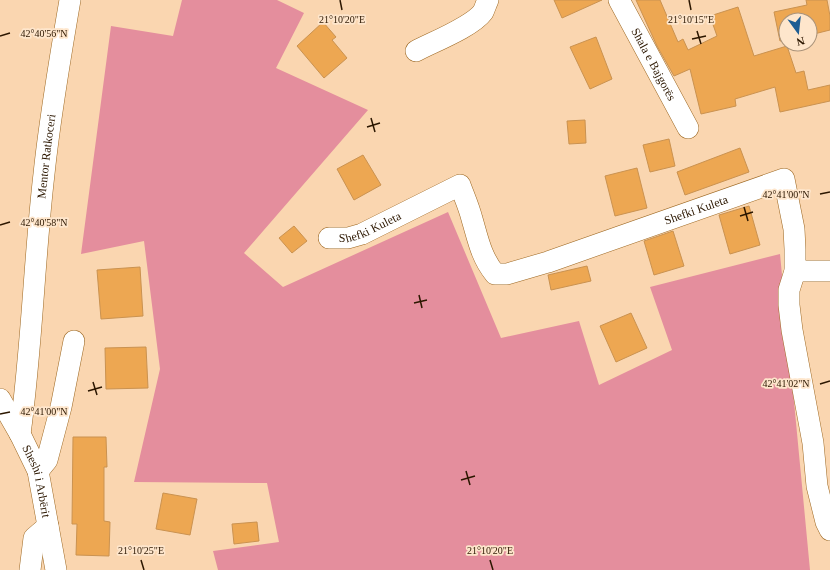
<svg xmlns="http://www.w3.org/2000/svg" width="830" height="570" viewBox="0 0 830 570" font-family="'Times New Roman',serif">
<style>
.green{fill:#e48e9d}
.building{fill:#eda752;stroke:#ca9250}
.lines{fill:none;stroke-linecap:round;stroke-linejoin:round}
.minor-casing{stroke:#9d6822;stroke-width:22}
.minor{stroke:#fff;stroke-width:21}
.ticks{fill:none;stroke:#2c1700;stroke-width:1.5}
.labels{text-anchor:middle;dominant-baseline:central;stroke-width:3.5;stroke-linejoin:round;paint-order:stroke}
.street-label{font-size:12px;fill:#2c1700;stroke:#fee6cc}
.ticks-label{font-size:10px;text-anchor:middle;fill:#2c1700;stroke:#fee6cc;stroke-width:3.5;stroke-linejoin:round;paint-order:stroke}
</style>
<rect width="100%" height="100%" fill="#fad6b0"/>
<polygon class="green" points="182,0 277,0 304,13 276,68 368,110 244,253 283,287 448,212 501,338 579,321 599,385 672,350 650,287 780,254 810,570 218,570 213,551 279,542 267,483 134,482 160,369 144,241 81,254 111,26 173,36"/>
<g class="building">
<polygon points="554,0 602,0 562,18"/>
<polygon points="636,0 660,0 678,42 683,39 688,50 717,36 710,16 738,7 754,56 787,46 796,73 804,71 808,90 830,85 830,101 780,112 775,87 735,99 736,106 701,114 690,69 674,76 657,46"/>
<polygon points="806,0 827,0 830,16 830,30 810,35 810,20 786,20 786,40 780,41 774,12 807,5"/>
<polygon points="323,22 336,37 332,40 347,58 324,78 297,46"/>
<polygon points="596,37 612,79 590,89 570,47"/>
<polygon points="585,120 586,143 569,144 567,121"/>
<polygon points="669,139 675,166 650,172 643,145"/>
<polygon points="740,148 749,172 685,195 677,172"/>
<polygon points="363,155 381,185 354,200 337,169"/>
<polygon points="637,168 647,208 615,216 605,176"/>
<polygon points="749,206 760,245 730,254 719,215"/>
<polygon points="294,226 307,241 292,253 279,238"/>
<polygon points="673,231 684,266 654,275 644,241"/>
<polygon points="587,266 591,281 551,290 548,275"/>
<polygon points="140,267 143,316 101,319 97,270"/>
<polygon points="631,313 647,348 616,362 600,326"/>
<polygon points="146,347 148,388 106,389 105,348"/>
<polygon points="73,437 106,437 107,467 104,467 104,521 110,522 109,556 76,555 77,524 72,524"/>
<polygon points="163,493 197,499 190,535 156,529"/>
<polygon points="257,522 259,541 234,544 232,524"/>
</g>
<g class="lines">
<g class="minor-casing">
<g id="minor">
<path id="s1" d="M 619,0 L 688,128"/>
<path d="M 416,51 C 433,42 472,27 483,12 C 485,8 486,4 488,0"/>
<path id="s2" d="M 329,238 L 348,238 L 362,234 L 460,185 C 464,196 469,207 472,219 C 478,239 481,257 495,274 L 507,274 L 548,262 L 784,179 L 794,229 L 795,249 L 795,271 L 789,290 L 789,305 L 792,330 L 813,443 L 817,486 L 826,522 L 830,530"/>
<polyline points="795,271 830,271"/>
<path id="s3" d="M 0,399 L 20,434 L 38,471 L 56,570"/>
<path id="s4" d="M 20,434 C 32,347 34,260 44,174 C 50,116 60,58 70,0"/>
<polyline points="38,471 47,460 61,407 74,341"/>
<polyline points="30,570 34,538 48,526"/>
</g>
</g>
<use href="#minor" class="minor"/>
</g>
<path class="ticks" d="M 340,0 L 342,10M 689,0 L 691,10M 697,31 L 701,44M 0,36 L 10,33M 692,39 L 706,36M 371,118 L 375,132M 367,127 L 380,123M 820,194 L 830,192M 744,207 L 748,221M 740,216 L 753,212M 0,225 L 10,222M 419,295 L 422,308M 414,303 L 427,300M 93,382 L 97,395M 820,384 L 830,381M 88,391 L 102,387M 0,414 L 10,412M 466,471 L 470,485M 461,480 L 475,476M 141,560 L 144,570M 490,560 L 493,570"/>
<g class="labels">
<g class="street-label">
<text stroke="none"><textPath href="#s1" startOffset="73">Shala e Bajgorës</textPath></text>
<text stroke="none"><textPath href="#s4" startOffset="279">Mentor Ratkoceri</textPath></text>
<text stroke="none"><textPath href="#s2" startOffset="451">Shefki Kuleta</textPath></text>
<text stroke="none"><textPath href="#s2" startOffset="43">Shefki Kuleta</textPath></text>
<text stroke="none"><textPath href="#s3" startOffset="91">Sheshi i Arbërit</textPath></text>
</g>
</g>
<g class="ticks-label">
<text x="342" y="23">21°10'20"E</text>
<text x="691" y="23">21°10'15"E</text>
<text x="44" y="37">42°40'56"N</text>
<text x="786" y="198">42°41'00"N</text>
<text x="44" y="226">42°40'58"N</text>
<text x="786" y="387">42°41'02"N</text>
<text x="44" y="415">42°41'00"N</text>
<text x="141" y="554">21°10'25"E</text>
<text x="490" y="554">21°10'20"E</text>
</g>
<g transform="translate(798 32) rotate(165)"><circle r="19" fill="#fee6cc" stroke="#aa937a"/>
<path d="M0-3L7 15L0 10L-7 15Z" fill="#1e5d93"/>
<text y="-6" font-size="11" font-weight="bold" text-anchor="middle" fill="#2c1700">N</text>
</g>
</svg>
